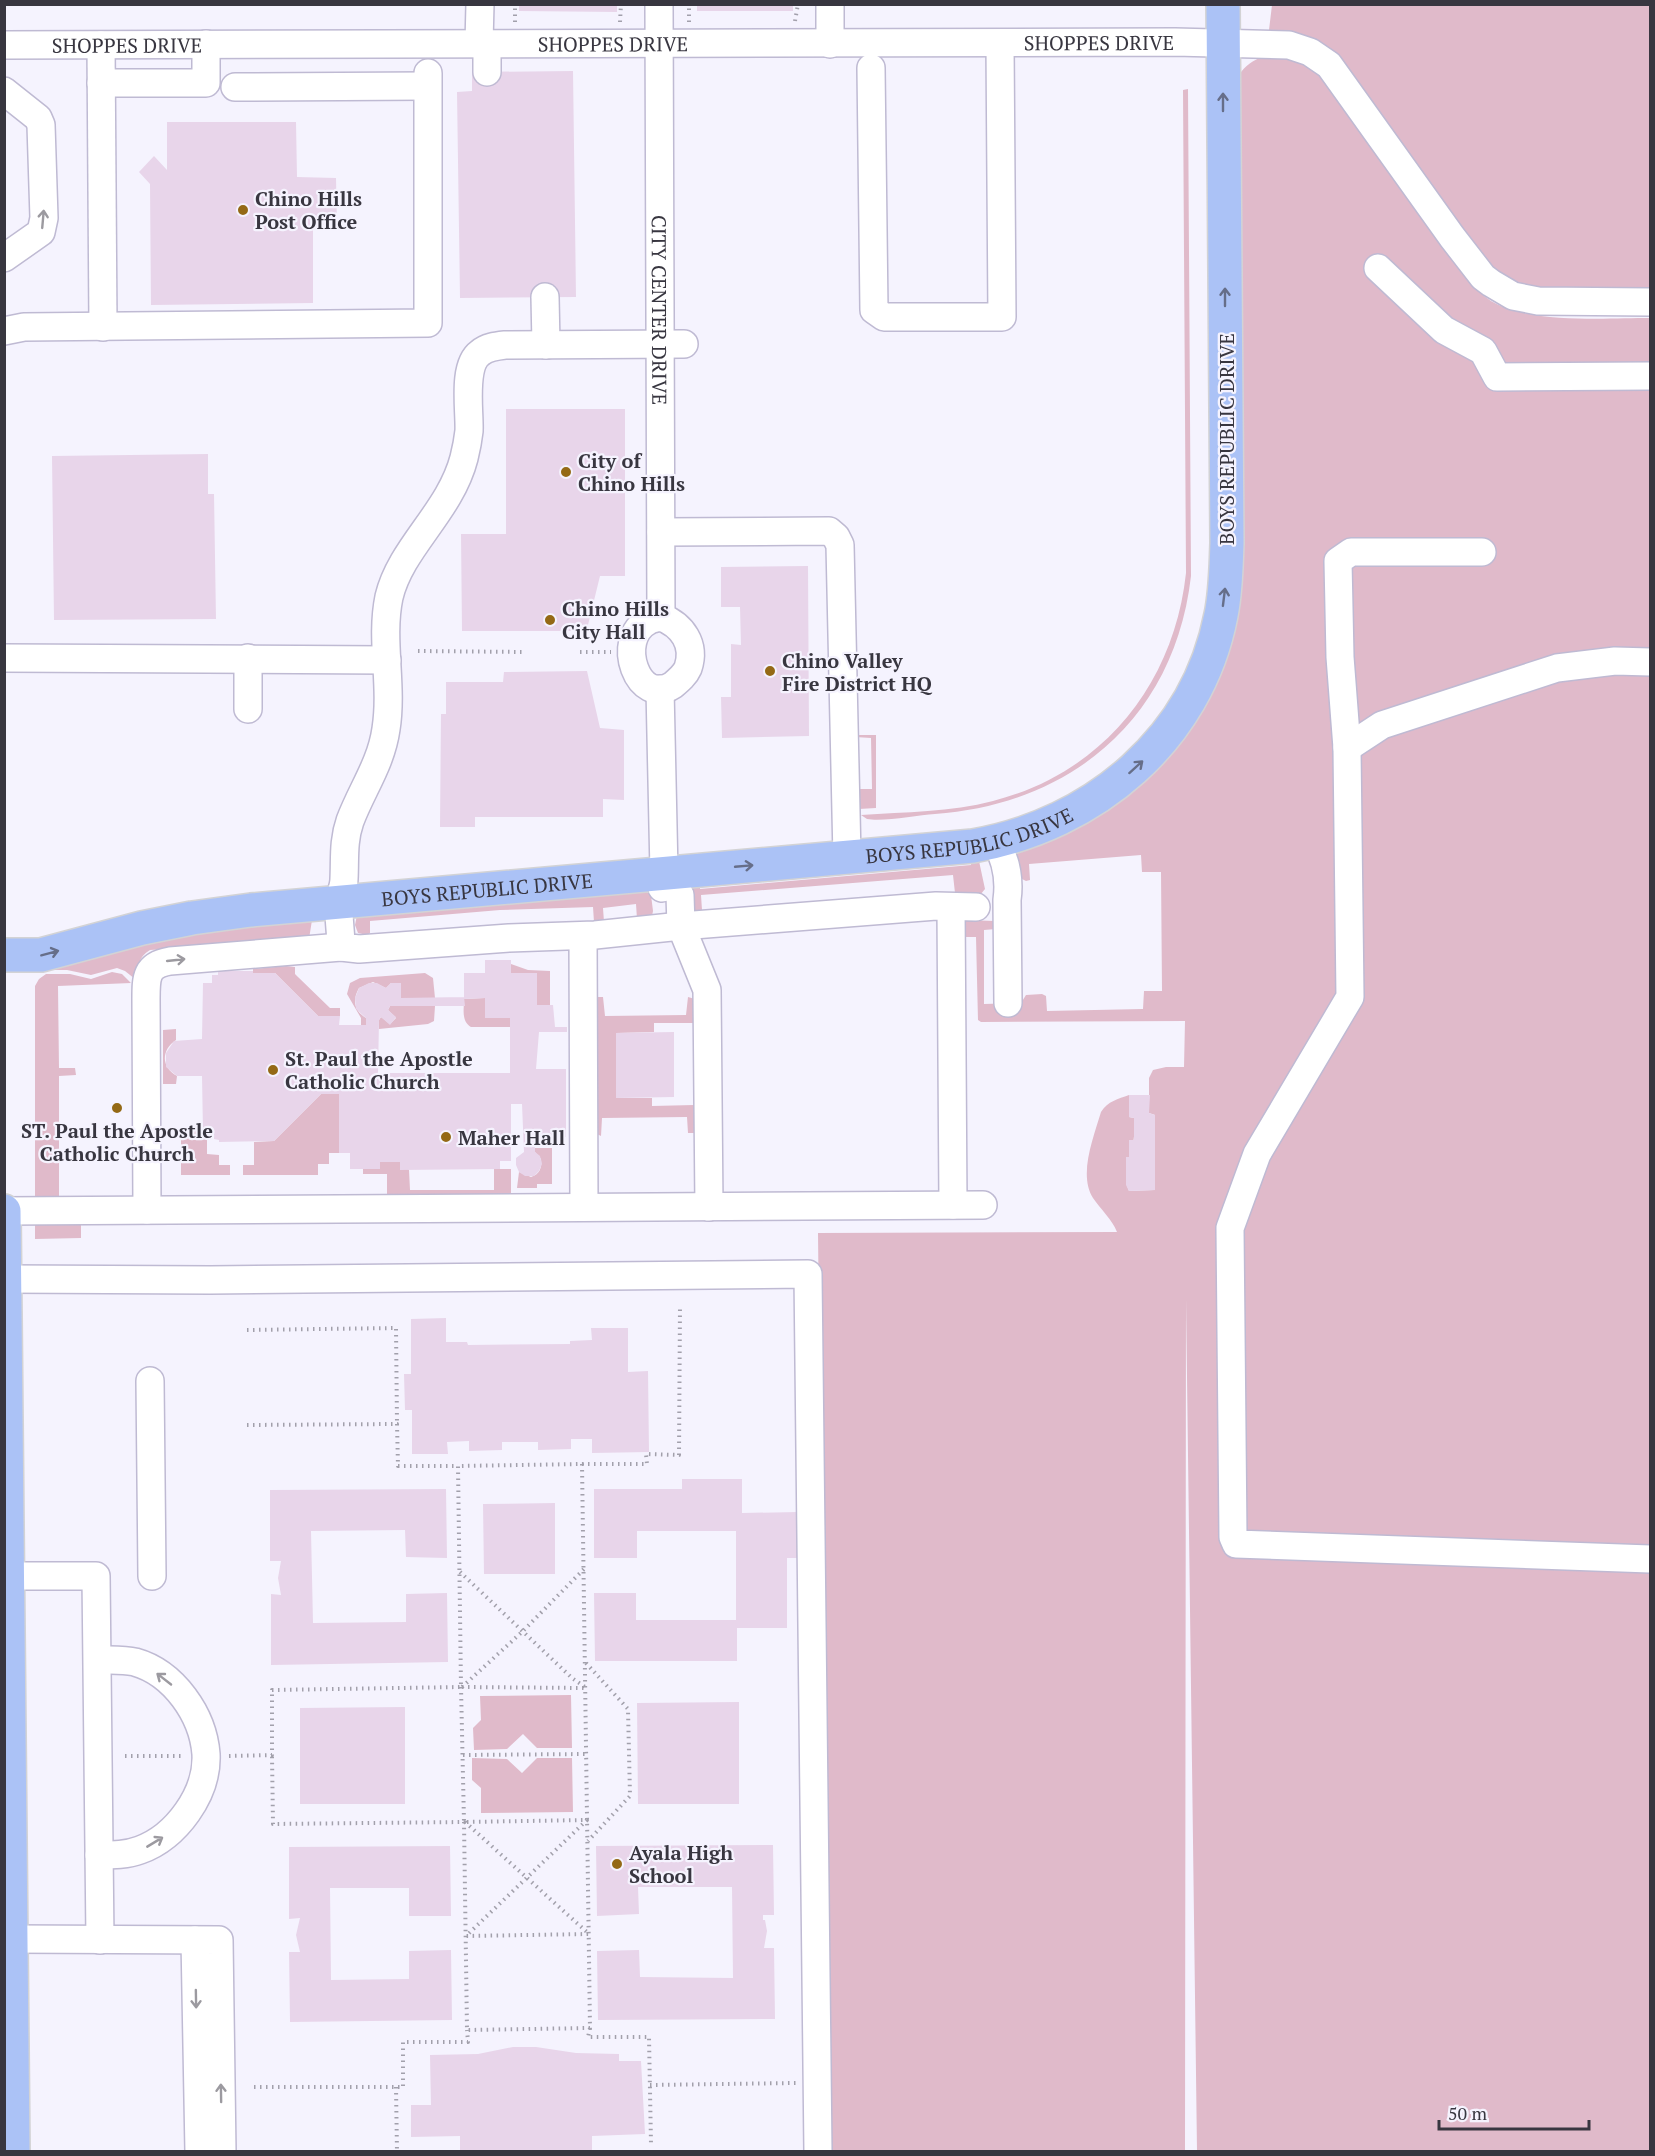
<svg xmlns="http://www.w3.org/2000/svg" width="1655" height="2156" viewBox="0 0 1655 2156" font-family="'PT Serif',serif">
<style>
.green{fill:#e0baca}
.building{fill:#e8d5ea}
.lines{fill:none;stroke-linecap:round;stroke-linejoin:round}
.minor-casing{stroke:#bfbad3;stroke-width:30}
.major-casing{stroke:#d3d3d5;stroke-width:36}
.path{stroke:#a2a0ab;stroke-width:4;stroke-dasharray:1.5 4.5;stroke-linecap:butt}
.minor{stroke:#fff;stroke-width:27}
.major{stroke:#abc2f6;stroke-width:33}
.oneway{stroke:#666e89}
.oneway2{stroke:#9c9aa0}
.poi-dot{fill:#946915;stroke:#f5f3fe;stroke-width:2}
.labels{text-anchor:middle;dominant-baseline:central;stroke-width:4.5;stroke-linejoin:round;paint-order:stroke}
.street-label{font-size:20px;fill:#383640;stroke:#f5f3fe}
.poi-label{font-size:20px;font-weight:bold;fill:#383640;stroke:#f5f3fe;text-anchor:start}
</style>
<rect width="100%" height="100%" fill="#f5f3fe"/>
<g class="green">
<polygon points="1272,5 1650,5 1650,290 1543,289 1523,286 1504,276 1484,259 1292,33 1269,30"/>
<path d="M 1266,56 C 1296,58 1308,65 1330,85 L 1450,257 C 1462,272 1474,290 1491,301 C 1530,324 1605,318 1650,318 L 1650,2151 L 1197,2151 L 1186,1299 L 1185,2151 L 828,2151 L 818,1233 L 1117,1232 C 1112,1219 1101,1210 1093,1198 C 1078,1175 1094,1136 1101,1112 C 1108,1101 1118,1099 1129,1095 L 1129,1117 L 1134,1118 C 1134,1126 1135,1135 1133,1142 C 1131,1157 1122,1177 1129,1191 L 1155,1190 L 1155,1115 L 1149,1113 L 1149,1078 L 1153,1070 L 1166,1067 L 1184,1067 L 1185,1021 L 981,1022 L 978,1020 L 976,937 L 962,937 L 961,924 L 965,920 L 995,921 L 996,929 L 984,930 L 984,1004 L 1021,1003 L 1026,995 L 1042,994 L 1046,996 L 1047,1011 L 1143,1009 L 1144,991 L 1162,991 L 1161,872 L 1142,872 L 1141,855 L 1029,864 L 1030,880 L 1026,881 L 1018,877 L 1015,851 L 1210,687 L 1238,76 C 1246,65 1252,60 1266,56 Z"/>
<path d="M 1188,89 L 1191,576 C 1175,717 1073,804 935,814 C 917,815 884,822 867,819 L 861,815 C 905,812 951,812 993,801 C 1103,773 1174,684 1186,573 L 1183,90 Z"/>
<polygon points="855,735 876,735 876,808 859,809 859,789 872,789 871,738 855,737"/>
<polygon points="971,860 979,861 985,889 980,895 955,893 953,875 701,895 702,910 693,912 687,886 700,886 700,889 971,865"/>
<polygon points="643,890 651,895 653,911 652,916 637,919 636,904 603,908 604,922 594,922 593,907 500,910 370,921 370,933 367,935 358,933 355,925 357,915"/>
<path d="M 312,920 L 309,939 L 150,950 C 138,957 138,967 135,979 L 125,971 L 117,968 L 91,975 L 67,970 L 49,970 L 197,930 Z"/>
<polygon points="511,964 528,970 550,971 550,1005 537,1005 537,973 511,973"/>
<polygon points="286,966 295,967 295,974 298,977 330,1008 340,1008 340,1016 318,1016 275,973 253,973 253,969"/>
<polygon points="112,972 122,974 131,983 58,986 59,1068 75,1068 76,1075 59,1076 59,1198 39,1198 35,1196 35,986 39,979 46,974 70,974 91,979"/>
<path d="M 425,973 L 433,978 L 435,998 L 401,998 L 401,983 L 391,983 L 386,988 L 373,982 L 359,988 C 352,1000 354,1011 366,1018 L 366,1025 L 361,1025 L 361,1018 L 347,994 L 350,983 L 360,978 Z"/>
<polygon points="598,997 603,997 605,1016 686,1015 688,997 695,999 694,1023 654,1023 654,1032 616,1033 616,1098 652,1098 652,1106 694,1105 694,1133 688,1133 687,1117 602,1118 601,1136 597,1134 596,999"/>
<path d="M 485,998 L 510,1018 L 510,1027 L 471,1027 C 461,1021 464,1009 464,999 Z"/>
<polygon points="390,1006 435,1006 434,1021 428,1024 379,1029 379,1020 381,1017 390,1024 396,1018 388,1010"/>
<path d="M 176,1029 L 176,1040 C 161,1050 161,1067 177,1076 L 176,1084 L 163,1084 L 163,1030 Z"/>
<polygon points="321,1094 339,1094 339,1153 329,1153 329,1164 318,1164 318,1175 243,1175 243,1165 254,1165 254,1142 274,1141"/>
<polygon points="181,1131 207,1131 207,1154 219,1155 219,1165 230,1165 230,1175 181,1175"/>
<path d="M 535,1148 L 552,1148 L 552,1184 L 537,1184 L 537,1188 L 517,1188 L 519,1172 L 531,1177 C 540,1174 542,1168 541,1159 L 535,1152 Z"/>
<polygon points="380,1162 400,1162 409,1170 410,1190 494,1190 494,1169 511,1169 511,1194 387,1194 387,1174 363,1174 363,1169"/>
<polygon points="81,1219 81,1238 35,1239 35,1224"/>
<polygon points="571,1695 572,1748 537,1748 523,1734 507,1749 474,1750 473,1728 481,1720 480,1696"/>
<polygon points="472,1758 507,1759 522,1773 537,1758 572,1758 573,1812 481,1813 481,1788 472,1780"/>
</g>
<g class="building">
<polygon points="519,4 617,4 617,12 519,11"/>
<rect x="697" y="4" width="96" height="7"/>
<polygon points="573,71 576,297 460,298 457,92 472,91 472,72"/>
<polygon points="167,122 296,122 297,177 336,178 337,225 313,225 313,303 151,305 150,184 139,172 154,156 167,170"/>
<polygon points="506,409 625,409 625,576 600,576 587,629 579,631 462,631 461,534 506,534"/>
<polygon points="208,454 208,494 214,494 216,619 54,620 52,456"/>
<polygon points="808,566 809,736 722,738 721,697 731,697 731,644 741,645 740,607 721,607 721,567"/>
<polygon points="587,671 600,728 624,730 624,800 603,799 603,817 475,817 475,827 440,827 441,714 446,714 446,682 503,682 504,672"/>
<polygon points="485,960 511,960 511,973 537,973 537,1005 553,1005 555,1027 567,1027 567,1032 539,1032 536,1069 566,1069 566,1137 549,1137 549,1147 535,1147 535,1152 540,1156 542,1164 539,1171 534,1176 525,1176 519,1172 516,1165 516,1158 524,1152 522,1104 511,1104 511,1161 500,1161 500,1169 400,1170 400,1162 380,1162 380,1169 350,1169 350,1153 339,1153 339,1094 321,1094 274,1141 219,1142 219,1140 214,1139 214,1131 203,1132 202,1076 177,1076 166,1067 166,1053 174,1041 202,1039 203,983 212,983 212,975 218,975 218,971 253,971 253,973 275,973 318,1016 340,1016 339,1025 366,1025 366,1018 356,1009 355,998 359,988 369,983 377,983 386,988 391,983 401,983 401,998 464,997 465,1006 390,1006 388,1010 396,1017 390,1025 381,1017 379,1020 378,1073 510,1073 510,1018 485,1018 485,998 464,999 464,973 485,973"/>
<polygon points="674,1032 674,1097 616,1098 616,1033"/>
<polygon points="1129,1095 1150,1095 1149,1113 1155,1115 1155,1190 1129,1191 1126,1185 1126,1157 1129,1157 1129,1140 1134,1140 1134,1118 1129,1117"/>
<polygon points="446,1318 446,1342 467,1342 468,1345 570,1344 570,1341 592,1340 591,1328 628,1328 628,1372 648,1371 649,1452 592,1453 592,1439 571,1439 571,1449 538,1450 538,1442 502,1442 502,1450 469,1451 469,1441 447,1442 448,1454 412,1454 412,1410 405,1410 404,1374 411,1374 411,1319"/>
<polygon points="682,1479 742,1479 742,1513 798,1512 798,1558 787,1558 787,1628 737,1628 737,1661 595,1661 594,1593 636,1593 636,1620 736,1620 736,1531 637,1531 637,1558 594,1558 594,1489 682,1489"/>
<polygon points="446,1489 447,1558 406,1557 405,1530 311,1531 313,1623 406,1622 406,1594 447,1593 448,1662 271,1665 271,1594 281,1595 278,1578 281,1561 270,1561 270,1490"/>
<polygon points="555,1503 555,1574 484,1574 483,1504"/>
<polygon points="739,1702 739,1804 638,1804 637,1703"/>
<polygon points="405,1707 405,1804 300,1804 300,1708"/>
<polygon points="773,1845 774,1915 763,1915 763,1920 765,1920 767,1931 764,1948 774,1948 775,2019 598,2020 597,1951 639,1950 640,1977 733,1978 732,1887 638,1887 639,1914 597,1916 596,1846"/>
<polygon points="450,1846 451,1916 409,1916 409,1888 330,1888 331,1980 409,1979 409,1951 451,1950 452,2020 290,2022 289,1952 300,1952 296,1935 300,1918 289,1919 289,1847"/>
<polygon points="513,2047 536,2047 576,2053 619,2054 619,2061 641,2061 645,2134 592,2136 592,2152 460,2152 460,2136 411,2137 411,2105 431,2105 430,2055 478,2054"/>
</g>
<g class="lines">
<g class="minor-casing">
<g id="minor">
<path id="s1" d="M 659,4 L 661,617"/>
<polyline points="479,43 480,4"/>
<polyline points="830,44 830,4"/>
<path id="s2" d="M 4,45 L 1175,42 L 1289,45 L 1310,52 L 1329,65 L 1452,237 L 1483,277 L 1491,283 L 1513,296 L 1538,301 L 1650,302"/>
<polyline points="101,45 103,327"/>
<polyline points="871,68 874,310 884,317 1002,317 1000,44"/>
<polyline points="487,72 487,43"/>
<polyline points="101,83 206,83 206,44"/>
<polyline points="235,87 427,86"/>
<polyline points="4,91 38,118 41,125 44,218 41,232 4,258"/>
<polyline points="1378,268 1444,330 1483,351 1497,377 1650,376"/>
<polyline points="545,297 546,345"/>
<polyline points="4,331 24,327 428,323 428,73"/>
<path d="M 684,344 L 505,345 C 496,346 487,347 480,353 C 462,366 470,411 469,431 C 468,440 466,450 464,458 C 450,512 401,547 389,597 C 380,640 393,685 386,729 C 381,764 362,789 350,821 C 343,841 345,859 344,879 C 344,887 340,894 339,901 C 338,916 341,932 341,947 L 359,949 L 509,938 L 595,935 L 681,926 L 936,906 L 976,907"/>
<polyline points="661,532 829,531 836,537 840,545 847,857"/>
<polyline points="1482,552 1351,552 1338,561 1340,657 1347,748 1350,997 1257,1154 1230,1228 1233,1537 1236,1544 1650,1559"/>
<path d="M 661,617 C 682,625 696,644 688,668 C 685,675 679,680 673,685 C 638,708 614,639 648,621 C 651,619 657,618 661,617 Z"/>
<polyline points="4,658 387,660"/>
<polyline points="248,658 248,709"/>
<polyline points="660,689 664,872 662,888"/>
<polyline points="1347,748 1382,725 1557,668 1615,661 1650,662"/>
<path d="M 996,842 C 1006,860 1010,879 1007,900 L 1008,1003"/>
<polyline points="664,872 680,895 681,926 707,990 709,1207"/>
<polyline points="951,907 953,1205"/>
<polyline points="583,936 584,1207"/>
<path d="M 147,1210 L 146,999 C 146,977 146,965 170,961 L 341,947"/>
<polyline points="4,1211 983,1205"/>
<polyline points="6,1279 210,1280 808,1274 818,2152"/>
<polyline points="150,1381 152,1576"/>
<polyline points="8,1576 96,1576 100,1940"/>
<path d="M 98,1660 C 110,1660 123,1659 135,1662 C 174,1673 203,1715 206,1754 C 208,1794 176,1837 140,1850 C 127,1855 113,1855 99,1855"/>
<polyline points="11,1939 219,1940 222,2152"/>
<polyline points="195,1940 199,2152"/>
</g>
</g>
<g class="major-casing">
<g id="major">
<path id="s3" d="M 4,955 L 41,955 L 142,928 L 192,918 L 251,910 L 973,846 C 1094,825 1197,739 1221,615 C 1226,591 1226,567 1227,543 L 1223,4"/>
<polyline points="4,1211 13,2152"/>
</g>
</g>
<g class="path">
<polyline points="795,21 798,4"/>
<polyline points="515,22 515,4"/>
<polyline points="620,22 621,4"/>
<polyline points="689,22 689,4"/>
<polyline points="418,651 524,652"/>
<polyline points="580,652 611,652"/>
<polyline points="247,1330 396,1328 397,1424"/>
<polyline points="247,1425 397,1424 398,1466 458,1466"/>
<polyline points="582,1464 647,1464 646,1454 679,1455 680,1306"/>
<polyline points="460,1572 572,1678 585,1687"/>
<polyline points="586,1663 628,1709 630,1796 588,1841"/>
<polyline points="461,1687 464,1822 587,1820 466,1936"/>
<polyline points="462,1687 522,1632 584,1569"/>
<polyline points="462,1687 584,1688"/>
<polyline points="463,1755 587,1754"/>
<polyline points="125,1756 185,1756"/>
<polyline points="229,1756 272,1755 272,1690 461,1687 458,1466 582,1464 590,2028 467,2030 464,1822 273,1824 272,1755"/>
<polyline points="465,1822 589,1934 466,1936"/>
<polyline points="590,2028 588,2037 649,2037 651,2144"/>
<polyline points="650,2085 796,2083"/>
<polyline points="254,2087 403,2087 403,2042 468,2042 467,2030"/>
<polyline points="396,2087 397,2152"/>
</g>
<use href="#minor" class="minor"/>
<use href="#major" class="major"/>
</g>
<defs><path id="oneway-shaft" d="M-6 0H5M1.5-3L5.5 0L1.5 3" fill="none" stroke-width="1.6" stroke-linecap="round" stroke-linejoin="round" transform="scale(1.5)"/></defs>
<g class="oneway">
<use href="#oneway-shaft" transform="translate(1223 102) rotate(-90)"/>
<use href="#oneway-shaft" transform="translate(1225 297) rotate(-90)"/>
<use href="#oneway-shaft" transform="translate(1224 597) rotate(-83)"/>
<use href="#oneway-shaft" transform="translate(1136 767) rotate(-42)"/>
<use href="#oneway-shaft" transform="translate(744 866) rotate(-5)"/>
<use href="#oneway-shaft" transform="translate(50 953) rotate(-15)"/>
</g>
<g class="oneway2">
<use href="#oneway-shaft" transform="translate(43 219) rotate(-85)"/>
<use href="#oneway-shaft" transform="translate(176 960) rotate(-6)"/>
<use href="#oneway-shaft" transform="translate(164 1679) rotate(-142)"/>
<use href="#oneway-shaft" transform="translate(155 1842) rotate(-31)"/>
<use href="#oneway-shaft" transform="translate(196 1999) rotate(89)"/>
<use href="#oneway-shaft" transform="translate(221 2093) rotate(-91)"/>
</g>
<g class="poi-dot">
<circle cx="243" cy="210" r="6"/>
<circle cx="566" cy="472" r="6"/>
<circle cx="550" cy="620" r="6"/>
<circle cx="770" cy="671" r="6"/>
<circle cx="273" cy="1070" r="6"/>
<circle cx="117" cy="1108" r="6"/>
<circle cx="446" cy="1137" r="6"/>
<circle cx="617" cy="1864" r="6"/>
</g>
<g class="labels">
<g class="street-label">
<text stroke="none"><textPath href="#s2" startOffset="609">SHOPPES DRIVE</textPath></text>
<text stroke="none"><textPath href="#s2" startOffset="1095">SHOPPES DRIVE</textPath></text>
<text stroke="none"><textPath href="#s2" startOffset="123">SHOPPES DRIVE</textPath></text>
<text stroke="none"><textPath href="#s1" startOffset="306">CITY CENTER DRIVE</textPath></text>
<text transform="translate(1226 439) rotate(-90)">BOYS REPUBLIC DRIVE</text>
<text stroke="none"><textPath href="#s3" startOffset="975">BOYS REPUBLIC DRIVE</textPath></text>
<text stroke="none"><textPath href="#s3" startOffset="489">BOYS REPUBLIC DRIVE</textPath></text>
</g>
<g class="poi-label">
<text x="255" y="198">Chino Hills<tspan x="255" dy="23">Post Office</tspan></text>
<text x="578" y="460">City of<tspan x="578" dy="23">Chino Hills</tspan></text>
<text x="562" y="608">Chino Hills<tspan x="562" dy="23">City Hall</tspan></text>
<text x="782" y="660">Chino Valley<tspan x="782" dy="23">Fire District HQ</tspan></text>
<text x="285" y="1058">St. Paul the Apostle<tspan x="285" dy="23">Catholic Church</tspan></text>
<text x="117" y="1130" text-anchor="middle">ST. Paul the Apostle<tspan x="117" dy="23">Catholic Church</tspan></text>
<text x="458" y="1137">Maher Hall</text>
<text x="629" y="1852">Ayala High<tspan x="629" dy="23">School</tspan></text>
</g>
</g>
<rect width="1655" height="2156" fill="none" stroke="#383640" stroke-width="12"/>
<path d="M1439 2120v9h150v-9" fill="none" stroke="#383640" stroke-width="3"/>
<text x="1448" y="2120" font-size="18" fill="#383640" stroke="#f5f3fe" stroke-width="4.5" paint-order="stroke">50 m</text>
</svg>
